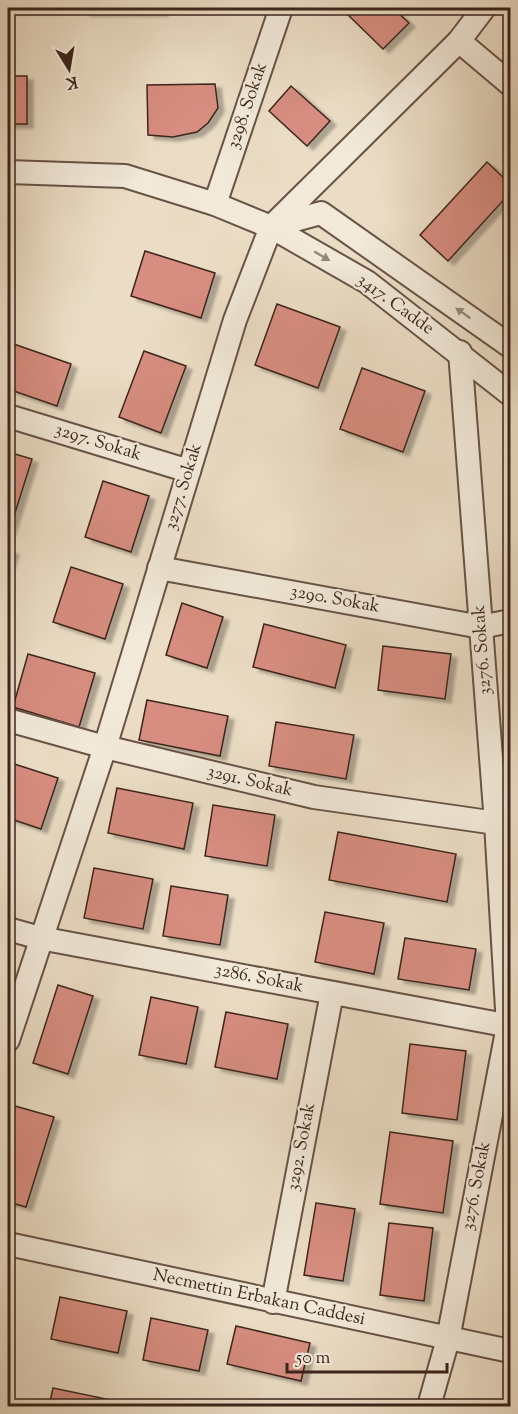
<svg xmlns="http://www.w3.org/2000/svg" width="518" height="1414" viewBox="0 0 518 1414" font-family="'Sorts Mill Goudy',serif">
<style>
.building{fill:#d78d80;stroke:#3c251b;stroke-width:1.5;filter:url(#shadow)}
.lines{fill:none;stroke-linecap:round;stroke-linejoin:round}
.minor-casing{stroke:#685346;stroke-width:26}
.minor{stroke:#f2e9d9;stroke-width:22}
.oneway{fill:#97877a}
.labels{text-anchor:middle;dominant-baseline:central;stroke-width:4.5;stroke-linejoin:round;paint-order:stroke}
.street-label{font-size:18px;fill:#3c251b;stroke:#f2e9d9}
</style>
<defs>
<filter id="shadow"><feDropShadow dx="6" dy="4" stdDeviation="1.5" flood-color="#0004"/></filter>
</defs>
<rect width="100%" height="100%" fill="#ebddc5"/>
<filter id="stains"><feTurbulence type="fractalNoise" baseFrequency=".00333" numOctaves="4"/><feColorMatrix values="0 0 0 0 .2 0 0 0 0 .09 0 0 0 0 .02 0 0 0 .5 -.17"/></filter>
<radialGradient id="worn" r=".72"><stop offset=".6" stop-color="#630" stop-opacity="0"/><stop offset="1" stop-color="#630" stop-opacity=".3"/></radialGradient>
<g class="building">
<rect x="8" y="8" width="50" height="2"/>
<rect x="84" y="8" width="78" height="4"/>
<polygon points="341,8 393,8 409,23 383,49"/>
<rect x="8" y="76" width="19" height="48"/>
<polygon points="215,84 218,108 208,123 197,132 173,137 148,135 147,85"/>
<polygon points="291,86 330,121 307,146 269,111"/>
<polygon points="487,162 510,184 510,193 448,261 420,235"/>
<polygon points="145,251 215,273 201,318 131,296"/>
<polygon points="277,304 340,327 318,388 255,365"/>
<polygon points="8,342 71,364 57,406 8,389"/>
<polygon points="144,351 186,366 161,433 119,417"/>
<polygon points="362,368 425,391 403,452 340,429"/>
<polygon points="8,452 32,459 9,532 8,532"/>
<polygon points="103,481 149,496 131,552 85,537"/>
<polygon points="8,549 13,551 8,567"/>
<polygon points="71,567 123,584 105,639 53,622"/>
<polygon points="182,603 223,617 207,668 166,655"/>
<polygon points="264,624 346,645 335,688 253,667"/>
<polygon points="383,646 451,654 445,699 378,690"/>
<polygon points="28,654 95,673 79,727 13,707"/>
<polygon points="147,700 228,716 220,756 139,740"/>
<polygon points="276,722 354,735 346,779 269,766"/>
<polygon points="8,762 58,778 41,829 8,818"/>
<polygon points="117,788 193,803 184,849 108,833"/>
<polygon points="213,805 275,815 267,866 205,856"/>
<polygon points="338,832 456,854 447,902 329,880"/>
<polygon points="94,868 153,879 143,929 84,918"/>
<polygon points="171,886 228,895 220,945 163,936"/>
<polygon points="325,912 384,923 374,974 315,962"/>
<polygon points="405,938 476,949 469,990 398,979"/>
<polygon points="58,985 93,996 68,1074 33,1063"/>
<polygon points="151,997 198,1007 186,1064 139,1055"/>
<polygon points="226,1012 288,1024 277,1079 215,1067"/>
<polygon points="410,1044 466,1051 457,1120 402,1113"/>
<polygon points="15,1106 54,1117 26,1207 8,1202 8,1131"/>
<polygon points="390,1132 453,1141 443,1213 380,1204"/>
<polygon points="508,1168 510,1168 510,1233 505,1233"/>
<polygon points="316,1203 355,1209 343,1281 304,1275"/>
<polygon points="389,1223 433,1228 424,1301 380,1295"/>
<polygon points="60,1297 127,1311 118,1353 51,1339"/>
<polygon points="151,1318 208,1330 199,1371 143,1360"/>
<polygon points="236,1326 310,1343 301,1381 227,1364"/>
<polygon points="53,1388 111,1400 110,1406 49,1406"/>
</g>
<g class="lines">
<g class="minor-casing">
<g id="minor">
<polyline points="459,41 510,84"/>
<polyline points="8,172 125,176 215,204 271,227 367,282 510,394"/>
<polyline points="215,204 281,8"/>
<polyline points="273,226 321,213 510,346"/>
<polyline points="8,416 189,471"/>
<polyline points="159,568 481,627 510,621"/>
<polyline points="8,720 105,747 314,797 496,823"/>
<polyline points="8,929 40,938 510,1026"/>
<polyline points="8,1040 105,747 235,320 271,227 459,41 484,8"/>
<polyline points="8,1244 510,1351"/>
<polyline points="273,1302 332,993"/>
<polyline points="429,1406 448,1339 508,1026 496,823 460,352"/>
</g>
</g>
<use href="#minor" class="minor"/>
</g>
<defs><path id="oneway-solid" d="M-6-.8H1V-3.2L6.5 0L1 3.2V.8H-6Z" transform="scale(1.5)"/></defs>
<g class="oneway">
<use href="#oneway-solid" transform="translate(322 256) rotate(30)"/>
<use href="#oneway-solid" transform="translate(463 313) rotate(-145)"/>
</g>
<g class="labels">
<g class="street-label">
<text transform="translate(248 106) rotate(-71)">3298. Sokak</text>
<text transform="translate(395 305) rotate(36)">3417. Cadde</text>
<text transform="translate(98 443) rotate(17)">3297. Sokak</text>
<text transform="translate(184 487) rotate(-73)">3277. Sokak</text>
<text transform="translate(335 600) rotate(10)">3290. Sokak</text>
<text transform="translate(483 650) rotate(-94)">3276. Sokak</text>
<text transform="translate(250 782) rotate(13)">3291. Sokak</text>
<text transform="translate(259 979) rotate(11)">3286. Sokak</text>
<text transform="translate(302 1147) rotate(-79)">3292. Sokak</text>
<text transform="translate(477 1186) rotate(-79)">3276. Sokak</text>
<text transform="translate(259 1298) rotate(12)">Necmettin Erbakan Caddesi</text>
</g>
</g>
<rect width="518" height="1414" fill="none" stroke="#ebddc5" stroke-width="30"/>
<rect x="9" y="9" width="500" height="1396" fill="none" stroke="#3c251b" stroke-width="3"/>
<rect x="15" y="15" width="488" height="1384" fill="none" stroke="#3c251b" stroke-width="1.5"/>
<g transform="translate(69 69) rotate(169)" stroke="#f2e9d9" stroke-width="4.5" paint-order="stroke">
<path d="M0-4.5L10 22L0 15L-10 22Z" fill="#3c251b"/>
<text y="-9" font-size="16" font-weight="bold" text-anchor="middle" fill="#3c251b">K</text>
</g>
<path d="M287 1363v9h160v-9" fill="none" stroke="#3c251b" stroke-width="3"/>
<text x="296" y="1363" font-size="18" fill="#3c251b" stroke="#f2e9d9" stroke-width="4.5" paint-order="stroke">50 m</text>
<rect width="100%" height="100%" filter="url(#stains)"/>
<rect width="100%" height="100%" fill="url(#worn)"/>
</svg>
